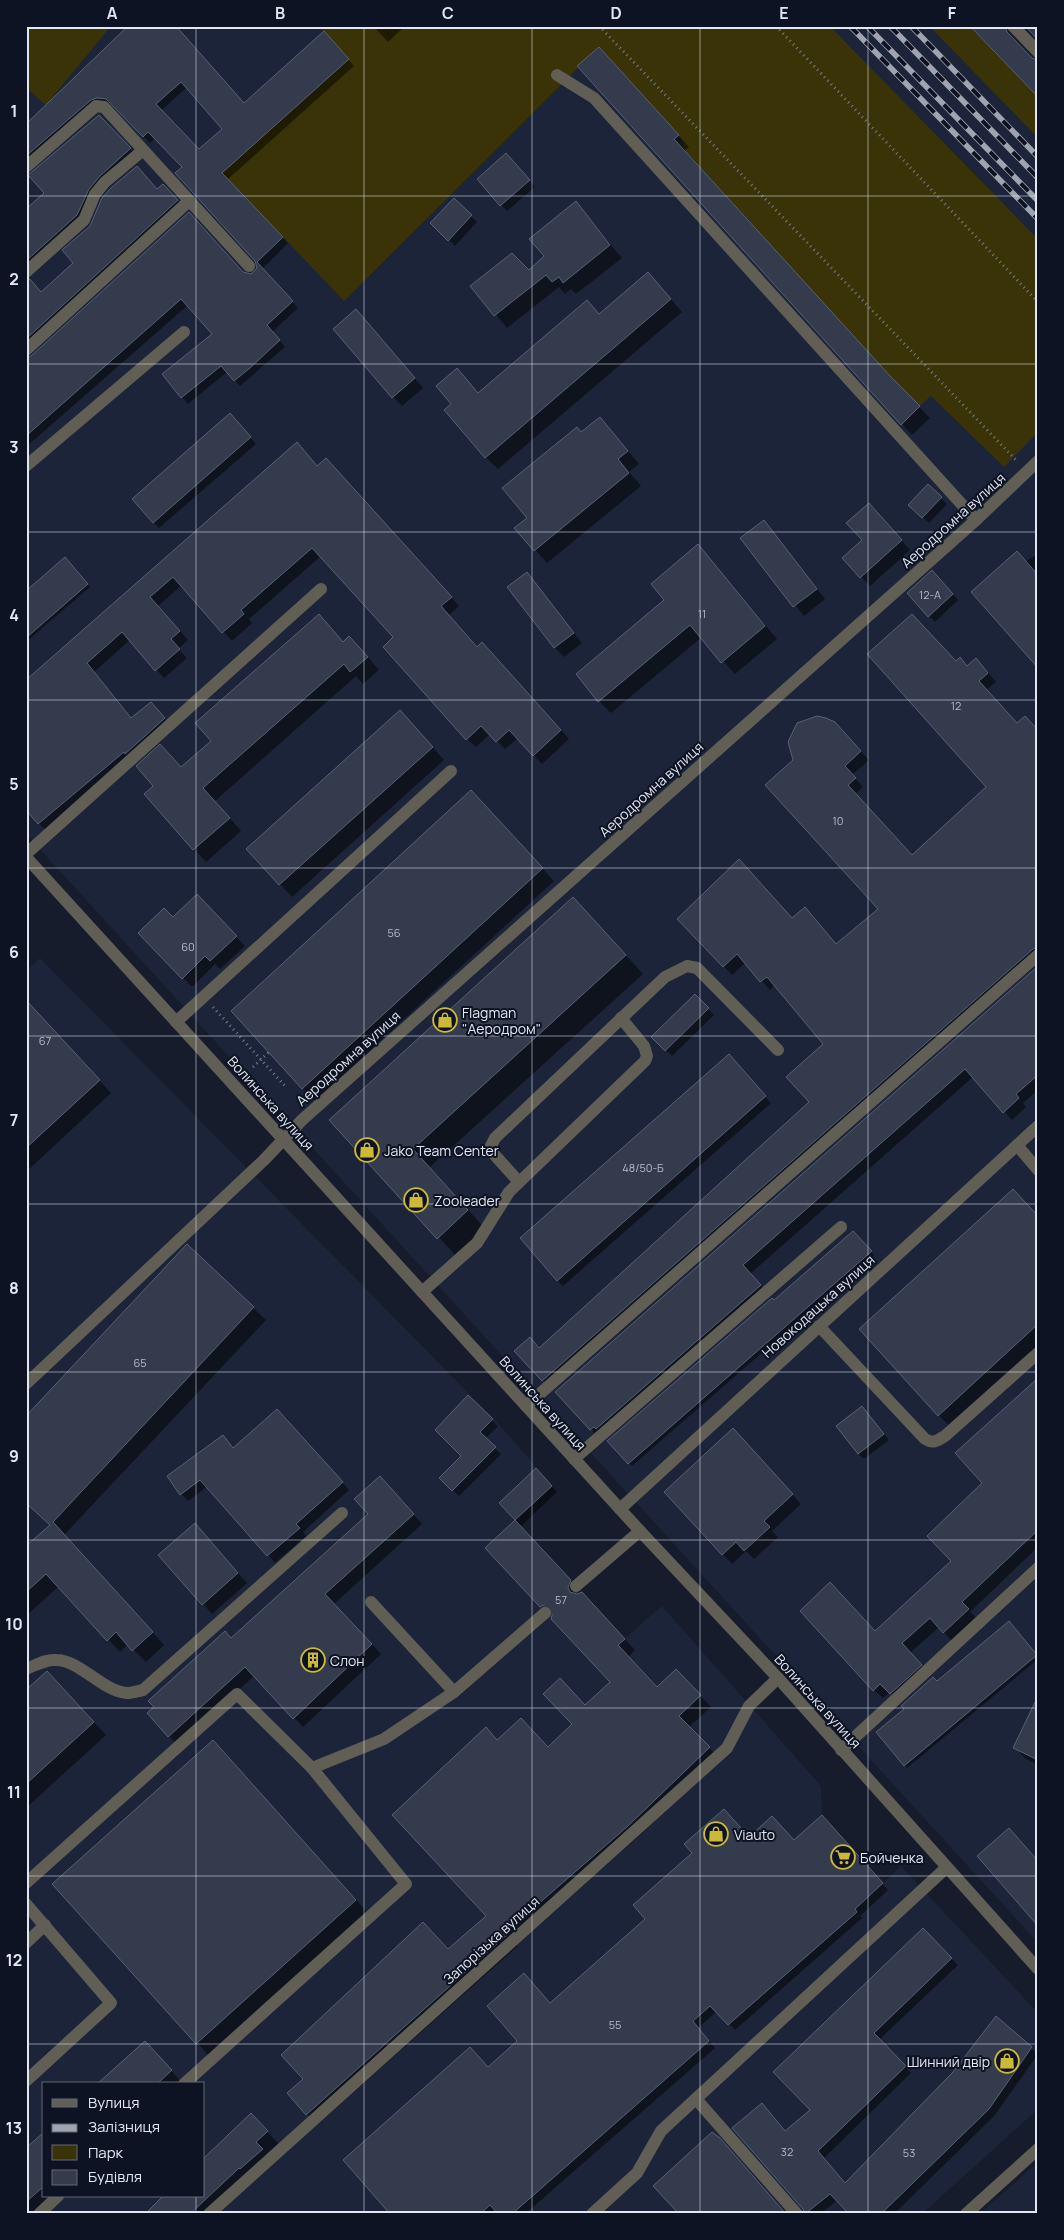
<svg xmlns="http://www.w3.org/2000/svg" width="1064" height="2240" viewBox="0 0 1064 2240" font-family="Manrope,sans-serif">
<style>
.built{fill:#1b2439;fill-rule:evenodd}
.green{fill:#3a3307}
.shadow{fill:#0007;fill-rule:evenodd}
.building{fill:#343b4c;stroke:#596174;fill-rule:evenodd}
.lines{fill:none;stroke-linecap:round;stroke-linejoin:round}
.minor-tunnel{stroke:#353a4a;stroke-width:12;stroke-dasharray:12 6;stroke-linecap:butt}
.path{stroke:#777d8a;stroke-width:3;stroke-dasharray:1 4;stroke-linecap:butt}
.minor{stroke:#605e55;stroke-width:12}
.rail-casing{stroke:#9fa4b1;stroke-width:5.5}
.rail{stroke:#0d1322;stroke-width:4;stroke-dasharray:11;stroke-linecap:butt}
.grid{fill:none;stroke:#e2e7f2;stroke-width:1;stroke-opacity:0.55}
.labels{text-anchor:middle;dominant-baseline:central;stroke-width:4;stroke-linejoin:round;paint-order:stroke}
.number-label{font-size:11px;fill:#b6bcc8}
.street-label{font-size:14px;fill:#e2e7f2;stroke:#0d1322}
.poi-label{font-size:14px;fill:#e2e7f2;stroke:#0d1322;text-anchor:start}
.neatline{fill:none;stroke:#e2e7f2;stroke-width:2}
.grid-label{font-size:16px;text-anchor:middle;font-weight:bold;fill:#e2e7f2}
</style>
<rect width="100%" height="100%" fill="#161c2c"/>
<g class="built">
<polygon points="26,26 739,26 1038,324 1038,1943 26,834"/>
<polygon points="830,26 929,26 1038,138 1038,239"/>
<path d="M 40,958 L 495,1420 L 552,1485 L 515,1520 L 625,1638 L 662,1606 L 821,1786 L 822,1815 L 883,1883 L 901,1866 L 1038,2013 L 1038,2109 L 922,2214 L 26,2214 L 26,971 ZM 44,2084 L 204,2084 L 204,2196 L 44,2196 Z"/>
<polygon points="1038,2162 1038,2214 979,2214"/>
</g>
<g class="green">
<polygon points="26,26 111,26 46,105 26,88"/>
<polygon points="318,26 830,26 1038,239 1038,432 1004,467 931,396 920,406 882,368 684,149 679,135 599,47 344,301 221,172 349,59"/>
<polygon points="929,26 970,26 1038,97 1038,138"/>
</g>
<g class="shadow">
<path d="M 122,26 L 185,26 L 180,31 L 244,104 L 330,39 L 354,66 L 227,180 L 288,243 L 262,269 L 298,308 L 272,332 L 285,347 L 240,386 L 227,372 L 188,404 L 163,374 L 214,334 L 188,305 L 26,447 L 26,358 L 243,273 L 250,275 L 258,269 L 256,260 L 184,167 L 155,138 L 150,143 L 113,105 L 103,103 L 26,168 L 26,126 L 126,30 ZM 187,87 L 224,129 L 199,151 L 161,111 Z"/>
<polygon points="373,26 405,26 388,42"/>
<polygon points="609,59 689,147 684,151 901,389 930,418 912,435 902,424"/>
<polygon points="99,116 136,155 106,182 83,221 26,272 26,211 46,193"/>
<polygon points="512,160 535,187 507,211 478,179"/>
<polygon points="158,190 169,191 183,207 26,350 26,281 41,293"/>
<polygon points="454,200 477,222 455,246 432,223"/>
<polygon points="576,203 622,258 576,294 571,289 565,294 559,287 507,328 472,286 529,272 546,256"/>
<polygon points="648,273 682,312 498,469 486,457 453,404 457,370 479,394 587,302 600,315"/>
<polygon points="365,320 423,388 402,406 393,397"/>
<polygon points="600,418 639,464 629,472 641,486 547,563 516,528 528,519 581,434"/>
<polygon points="236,421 256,444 159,528 153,522"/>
<polygon points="318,467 334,468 459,606 449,615 478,648 491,652 569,739 542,764 518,738 505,749 490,734 476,747 467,739 395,638 321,556 249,619 252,623 232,641 182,585 158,606 188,640 178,649 187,658 164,678 130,640 94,672 132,719 159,712 172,727 47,832 26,809 26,682"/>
<polygon points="928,486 947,504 929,523 910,505"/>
<polygon points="878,514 910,550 870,586 844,558 864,540"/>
<polygon points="764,522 825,599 804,616 742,538"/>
<polygon points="697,546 777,639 735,674 702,637 611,713 599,701 666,601"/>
<polygon points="1038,554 1038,667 1026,561"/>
<polygon points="68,562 90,587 26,642 26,593"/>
<polygon points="526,573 582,643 564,657 555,648"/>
<polygon points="938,578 958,600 935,622 929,616"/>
<polygon points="344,643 362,650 379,670 363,684 356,676 215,801 241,831 206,862 145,794"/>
<polygon points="956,663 968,667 984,668 996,682 986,690 1017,724 1038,731 1038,960 551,1389 516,1351 540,1349 810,1102 824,1044 775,985 770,990 746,962 732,975 679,919 792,919 837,945 879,910 767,786 843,732 869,760 852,775 863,787 855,794 912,856 987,787"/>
<polygon points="412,724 444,760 292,897 248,849"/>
<polygon points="484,804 554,881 315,1101 233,1011"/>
<polygon points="197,896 245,946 220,969 215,964 192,987 139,933 173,919"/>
<polygon points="591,917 643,974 430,1167 485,1229 456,1256 331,1120"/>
<polygon points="1038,968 1038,1090 1023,1103 1026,1107 1012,1120 973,1077 750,1274 769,1294 599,1438 556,1392"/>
<polygon points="695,996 714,1015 672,1056 653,1037"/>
<polygon points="26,1002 111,1093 26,1172"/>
<polygon points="734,1062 771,1103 563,1286 557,1280"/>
<polygon points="1038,1216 1038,1348 951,1427 938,1415"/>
<polygon points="853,1232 874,1255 632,1466 609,1441"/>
<polygon points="187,1246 266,1320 64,1535 164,1645 146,1662 128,1644 120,1652 59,1586 26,1616 26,1548 51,1525"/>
<polygon points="1038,1380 1038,1547 970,1612 977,1618 952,1641 939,1627 910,1653 929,1674 899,1702 890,1692 883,1698 874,1690 875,1632 953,1561 984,1483"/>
<polygon points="468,1397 498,1426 485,1439 501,1454 459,1496 441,1478 463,1456"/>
<polygon points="862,1407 889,1440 864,1459 858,1454"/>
<polygon points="284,1418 349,1490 303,1532 306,1536 275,1563 208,1486 188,1501 181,1494 223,1436 234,1449"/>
<polygon points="742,1439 801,1504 772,1531 778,1537 754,1559 746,1551 732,1564 666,1492"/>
<polygon points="542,1475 557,1492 520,1527 635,1650 628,1657 657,1688 687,1681 711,1707 689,1727 719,1758 638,1837 516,1944 518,1946 318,2124 307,2114 449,1951 488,1916 497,1741 548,1748 573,1724 586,1707 612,1682 487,1548 517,1520 500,1503"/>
<polygon points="389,1487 422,1524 334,1604 381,1654 303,1727 254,1676 178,1745 169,1736 156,1707 369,1514"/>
<polygon points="204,1534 247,1583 212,1614 160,1555"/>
<polygon points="1012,1625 1038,1659 907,1768 905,1765 937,1683"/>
<polygon points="60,1685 106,1735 26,1808 26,1692"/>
<polygon points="1038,1699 1038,1765 1026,1759 1015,1748"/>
<polygon points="225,1754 368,1913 209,2056 54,1884"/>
<polygon points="828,1823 888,1890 860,1916 862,1918 735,2030 717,2011 698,2028 715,2048 525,2214 499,2214 496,2211 493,2214 391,2214 488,2068 519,2041 550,2004 749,1838 794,1841"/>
<polygon points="923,1930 958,1965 879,2040 911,2073 824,2158 846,2184 954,2073 1031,2048 1038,2054 995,2115 894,2214 851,2214 837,2200 821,2214 806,2214 786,2132 812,2110"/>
<polygon points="157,2055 183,2084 99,2084"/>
<polygon points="251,2115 279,2144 216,2214 147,2214 204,2196 204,2160"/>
<polygon points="44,2134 44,2196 58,2196 39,2214 26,2214 26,2150"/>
</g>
<g class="building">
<path d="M 128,26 L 176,26 L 244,103 L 324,31 L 349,59 L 222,173 L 283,237 L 257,262 L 293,301 L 267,325 L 280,340 L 250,368 L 234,381 L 221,366 L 181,398 L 162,374 L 212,334 L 181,299 L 26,436 L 26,358 L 31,356 L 189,212 L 243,272 L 251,274 L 257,268 L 255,261 L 175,173 L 182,167 L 148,132 L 143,137 L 106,99 L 97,98 L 91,100 L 26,156 L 26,124 ZM 181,82 L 222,129 L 199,149 L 156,104 Z"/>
<polygon points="970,26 1005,26 1007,32 1032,58 1038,60 1038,97"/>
<polygon points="1025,26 1038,26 1038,40"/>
<polygon points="599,47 679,135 674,139 891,377 920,406 901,425 577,66"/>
<polygon points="99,115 131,148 100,176 89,189 77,215 26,261 26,209 44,193 28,175"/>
<polygon points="506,153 530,180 500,206 477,179"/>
<polygon points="137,166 157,189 163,184 178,200 26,339 26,280 30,279 41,292 73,263 62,250 90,226 102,198 111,188"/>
<polygon points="454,198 472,215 448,241 430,223"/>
<polygon points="576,201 610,245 563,283 559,277 552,282 546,275 494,316 470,286 512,253 529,270 544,256 529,239"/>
<polygon points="648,272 671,299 485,458 444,410 451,404 436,386 457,368 478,393 587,300 599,314"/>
<polygon points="356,309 415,378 392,398 333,329"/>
<polygon points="230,413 251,437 153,523 132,499"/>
<polygon points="600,417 628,451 618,459 629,473 534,551 514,528 527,518 502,488 577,427 581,432"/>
<polygon points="297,442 317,466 326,458 452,597 441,606 477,647 482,642 561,730 533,756 509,730 496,742 481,726 466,740 383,647 393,637 312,548 241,610 244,614 222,633 173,577 150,597 180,631 171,639 180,649 155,671 122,632 87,663 131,718 151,702 165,718 125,754 124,752 38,824 26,810 26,680"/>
<polygon points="928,484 942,497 922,518 908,505"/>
<polygon points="869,503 902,540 860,578 842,558 862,540 846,523"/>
<polygon points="764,520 817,589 793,607 740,538"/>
<polygon points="698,544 765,626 721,663 690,625 598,702 576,674 664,600 651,584"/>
<polygon points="1017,551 1038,575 1038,668 971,592"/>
<polygon points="65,557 88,584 26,638 26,591"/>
<polygon points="932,570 953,594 928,617 907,593"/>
<polygon points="527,572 574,633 554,648 507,587"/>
<polygon points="319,614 343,642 349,636 368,657 350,672 344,664 203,788 230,818 193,850 144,794 153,786 136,766 160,744 181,767 211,741 195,723"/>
<polygon points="912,614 956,661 960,657 967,666 976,658 988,673 979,681 1017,723 1025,716 1038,730 1038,947 1033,949 542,1381 514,1351 530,1337 539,1348 809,1102 786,1077 823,1044 767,977 760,982 737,954 723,967 677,919 739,859 792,918 805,907 836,944 878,909 765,785 793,760 788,742 797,723 817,716 826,718 835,722 861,751 845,766 856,778 848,785 912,855 986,787 867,654"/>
<polygon points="400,710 433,747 279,885 246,849"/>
<polygon points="471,790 543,868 302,1089 231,1011"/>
<polygon points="197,894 237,936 210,961 205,956 182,979 138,933 164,908 173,917"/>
<polygon points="573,897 626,955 413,1149 468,1210 437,1239 329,1120"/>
<polygon points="1038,966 1038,1075 1016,1094 1019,1098 1003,1113 965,1069 743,1265 761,1285 596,1429 594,1427 590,1430 555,1392"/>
<polygon points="695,994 709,1008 665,1051 651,1037"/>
<polygon points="26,1000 100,1080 26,1148"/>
<polygon points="729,1054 766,1096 557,1281 520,1238"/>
<polygon points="1013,1189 1038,1216 1038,1324 938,1416 859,1329"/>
<polygon points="853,1231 872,1251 628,1464 607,1441 772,1298 774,1300"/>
<polygon points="187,1244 254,1307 53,1522 153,1632 132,1651 116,1632 107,1641 46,1574 26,1592 26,1546 50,1525 26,1503 26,1416"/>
<polygon points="1038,1378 1038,1530 962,1602 969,1609 943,1633 930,1618 902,1643 922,1665 890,1694 880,1684 873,1691 800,1611 830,1582 875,1631 951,1561 927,1536 982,1483 955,1453"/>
<polygon points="468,1395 493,1419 480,1432 496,1447 452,1491 439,1478 461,1456 435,1430"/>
<polygon points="862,1406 884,1434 858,1454 836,1426"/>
<polygon points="277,1409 343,1482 296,1524 300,1528 267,1556 200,1480 180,1495 167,1476 223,1435 233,1448"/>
<polygon points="733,1428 793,1494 764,1521 770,1527 744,1551 736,1542 722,1555 664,1492"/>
<polygon points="536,1468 552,1486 515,1520 499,1503"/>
<polygon points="380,1476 414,1514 325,1594 372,1644 293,1719 245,1667 168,1737 147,1713 154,1707 148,1701 225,1631 231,1638 368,1514 354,1499"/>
<polygon points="515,1520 571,1580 568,1587 570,1592 577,1594 582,1592 625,1639 618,1645 657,1687 676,1669 701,1695 679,1716 710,1747 628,1826 506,1932 508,1934 306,2115 287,2093 303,2079 281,2055 423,1922 448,1949 486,1916 392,1815 486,1727 497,1740 521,1718 548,1747 572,1724 543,1694 560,1678 585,1705 610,1682 551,1619 553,1612 551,1607 544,1605 540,1607 485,1548"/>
<polygon points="195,1523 238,1573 202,1605 158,1555"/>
<polygon points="1009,1621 1037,1655 904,1766 876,1732 904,1709 901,1706 933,1677 937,1681"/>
<polygon points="47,1671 94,1722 26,1784 26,1690"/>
<polygon points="1038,1696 1038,1760 1013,1748"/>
<polygon points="213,1740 356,1900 196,2044 52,1884"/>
<polygon points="724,1809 749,1837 772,1816 794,1840 822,1815 883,1883 855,1909 857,1912 728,2025 710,2006 693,2021 709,2041 512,2214 498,2214 490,2205 480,2214 390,2214 343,2160 470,2047 488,2067 517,2041 487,2006 524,1973 550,2003 645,1919 633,1905 692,1853 684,1844"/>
<polygon points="1009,1828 1038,1861 1038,1926 977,1856"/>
<polygon points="923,1928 952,1958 874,2033 906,2066 818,2151 845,2183 953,2072 996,2016 1032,2047 989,2109 881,2214 849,2214 830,2194 805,2214 803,2209 732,2128 762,2103 785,2131 810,2110 773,2072"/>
<polygon points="145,2041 172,2070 157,2084 97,2084"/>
<polygon points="251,2113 268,2131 256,2142 263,2149 240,2169 239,2168 190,2214 145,2214 163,2196 204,2196 204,2158"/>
<polygon points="44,2132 44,2186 26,2202 26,2148"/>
<polygon points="712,2132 720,2138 786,2214 679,2214 653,2186"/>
</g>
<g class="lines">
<polyline class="minor-tunnel" points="545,1613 576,1586"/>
<g class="path">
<polyline points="599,26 1016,460"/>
<polyline points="776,26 1038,302"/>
<polyline points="213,1007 285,1086"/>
<polyline points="253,1067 269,1052"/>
</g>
<g class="minor">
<polyline points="1013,26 1038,52"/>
<polyline points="557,75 594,98 976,520"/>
<polyline points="26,167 96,106 104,107 249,266"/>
<polyline points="26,272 84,220 95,194 105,182 142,151"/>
<polyline points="26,350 189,201"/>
<polyline points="26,466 184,332"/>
<polyline points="26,854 321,589"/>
<polyline points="26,857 640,1531 778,1678 1038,1969"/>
<polyline points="176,1022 451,771"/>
<polyline points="1017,1145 1038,1170"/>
<polyline points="519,1182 492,1152 490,1148 495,1138 665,977 687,966 697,968 778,1050"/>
<polyline points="422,1292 477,1243 509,1192 645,1061 647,1056 644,1046 621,1018"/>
<path d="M 819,1326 L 925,1439 C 933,1444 937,1441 945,1436 L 1038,1353"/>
<polyline points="26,1384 264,1160 302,1120 976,520 1038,461"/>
<polyline points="526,1406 1038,955"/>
<polyline points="574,1459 841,1227"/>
<polyline points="620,1509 1038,1126"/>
<polyline points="576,1586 640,1531"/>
<polyline points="371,1602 454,1692 545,1613"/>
<path d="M 26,1669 C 36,1665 46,1659 56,1660 C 80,1660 102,1691 127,1693 C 132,1693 138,1691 143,1690 L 342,1513"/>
<polyline points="841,1750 1038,1568"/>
<polyline points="312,1768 384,1739 454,1692"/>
<polyline points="26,1883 237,1694 312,1768 406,1884 184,2084"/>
<polyline points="26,1904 111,2003 26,2081"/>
<polyline points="26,1943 45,1925"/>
<polyline points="696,2099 797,2214"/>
<polyline points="39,2214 58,2196"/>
<polyline points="209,2214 727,1748 749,1706 778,1678"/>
<polyline points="592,2214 637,2173 661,2131 946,1868"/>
<polyline points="966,2214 1038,2149"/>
</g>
<g class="rail-casing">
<g id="rail">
<polyline points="850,26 1038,219"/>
<polyline points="867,26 1038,201"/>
<polyline points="890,26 1038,178"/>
<polyline points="911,26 1038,157"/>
</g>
</g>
<use href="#rail" class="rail"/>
</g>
<path class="grid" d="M 196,26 L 196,2084M 364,26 L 364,2214M 532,26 L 532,2214M 700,26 L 700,2214M 868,26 L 868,2214M 26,196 L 1038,196M 26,364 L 1038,364M 26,532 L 1038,532M 26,700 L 1038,700M 26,868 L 1038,868M 26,1036 L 1038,1036M 26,1204 L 1038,1204M 26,1372 L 1038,1372M 26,1540 L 1038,1540M 26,1708 L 1038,1708M 26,1876 L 1038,1876M 26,2044 L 1038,2044M 196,2196 L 196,2214"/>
<defs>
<g id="shop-ring" transform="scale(1.25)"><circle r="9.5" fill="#0d1322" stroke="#cdb938" stroke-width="1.5"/><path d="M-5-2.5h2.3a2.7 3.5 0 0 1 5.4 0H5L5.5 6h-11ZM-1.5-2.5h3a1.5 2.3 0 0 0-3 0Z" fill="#cdb938"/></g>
<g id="building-ring" transform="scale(1.25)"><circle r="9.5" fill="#0d1322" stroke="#cdb938" stroke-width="1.5"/><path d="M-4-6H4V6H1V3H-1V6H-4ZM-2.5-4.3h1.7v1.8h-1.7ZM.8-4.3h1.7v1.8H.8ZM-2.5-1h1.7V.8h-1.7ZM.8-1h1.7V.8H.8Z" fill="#cdb938"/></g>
<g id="supermarket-ring" transform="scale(1.25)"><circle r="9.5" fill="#0d1322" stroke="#cdb938" stroke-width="1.5"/><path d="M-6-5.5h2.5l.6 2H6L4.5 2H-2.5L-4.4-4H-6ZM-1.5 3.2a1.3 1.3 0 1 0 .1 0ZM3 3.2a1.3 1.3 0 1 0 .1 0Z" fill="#cdb938"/></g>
</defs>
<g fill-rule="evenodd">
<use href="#shop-ring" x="445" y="1020"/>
<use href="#shop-ring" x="367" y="1150"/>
<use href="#shop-ring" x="416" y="1200"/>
<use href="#building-ring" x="313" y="1660"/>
<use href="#shop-ring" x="716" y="1834"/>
<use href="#supermarket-ring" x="843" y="1857"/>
<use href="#shop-ring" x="1007" y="2061"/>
</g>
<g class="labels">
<g class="number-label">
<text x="930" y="594">12-А</text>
<text x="702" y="613">11</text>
<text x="956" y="705">12</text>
<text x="838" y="820">10</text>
<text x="394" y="932">56</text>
<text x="188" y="946">60</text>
<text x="45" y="1040">67</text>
<text x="643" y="1167">48/50-Б</text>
<text x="140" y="1362">65</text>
<text x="561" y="1599">57</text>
<text x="615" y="2024">55</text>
<text x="787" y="2151">32</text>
<text x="909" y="2152">53</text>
</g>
<g class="street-label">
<text transform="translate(953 520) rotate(-42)">Аеродромна вулиця</text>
<text transform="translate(651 789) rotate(-42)">Аеродромна вулиця</text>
<text transform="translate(348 1058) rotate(-42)">Аеродромна вулиця</text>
<text transform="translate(271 1103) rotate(48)">Волинська вулиця</text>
<text transform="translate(818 1306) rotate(-42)">Новокодацька вулиця</text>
<text transform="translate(543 1403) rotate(48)">Волинська вулиця</text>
<text transform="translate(818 1701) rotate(48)">Волинська вулиця</text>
<text transform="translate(491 1940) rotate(-42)">Запорізька вулиця</text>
</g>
<g class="poi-label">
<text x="462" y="1012">Flagman<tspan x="462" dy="16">"Аеродром"</tspan></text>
<text x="384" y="1150">Jako Team Center</text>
<text x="434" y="1200">Zooleader</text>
<text x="330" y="1660">Слон</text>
<text x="734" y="1834">Viauto</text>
<text x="860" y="1857">Бойченка</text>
<text x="990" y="2061" text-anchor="end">Шинний двір</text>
</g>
</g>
<rect width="1064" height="2240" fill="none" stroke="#0d1322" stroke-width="55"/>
<rect x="42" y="2082" width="162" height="115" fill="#0d1322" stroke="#626875"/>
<rect x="52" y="2099" width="25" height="8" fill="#605e55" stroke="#626875"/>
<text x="88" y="2108" font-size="15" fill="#e2e7f2">Вулиця</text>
<rect x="52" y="2124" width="25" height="8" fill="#9fa4b1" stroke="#626875"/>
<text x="88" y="2132" font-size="15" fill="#e2e7f2">Залізниця</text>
<rect x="52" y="2145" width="25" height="15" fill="#3a3307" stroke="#626875"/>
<text x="88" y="2158" font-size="15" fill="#e2e7f2">Парк</text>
<rect x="52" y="2170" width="25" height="15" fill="#343b4c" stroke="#626875"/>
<text x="88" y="2182" font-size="15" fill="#e2e7f2">Будівля</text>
<rect x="28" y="28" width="1008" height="2184" class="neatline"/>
<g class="grid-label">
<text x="112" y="19">A</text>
<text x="280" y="19">B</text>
<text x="448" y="19">C</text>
<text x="616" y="19">D</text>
<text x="784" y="19">E</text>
<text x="952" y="19">F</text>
<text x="14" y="117">1</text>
<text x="14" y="285">2</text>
<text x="14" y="453">3</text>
<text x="14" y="621">4</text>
<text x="14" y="790">5</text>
<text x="14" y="958">6</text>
<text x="14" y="1126">7</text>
<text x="14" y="1294">8</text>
<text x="14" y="1462">9</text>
<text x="14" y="1630">10</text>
<text x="14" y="1798">11</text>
<text x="14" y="1966">12</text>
<text x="14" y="2134">13</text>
</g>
</svg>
